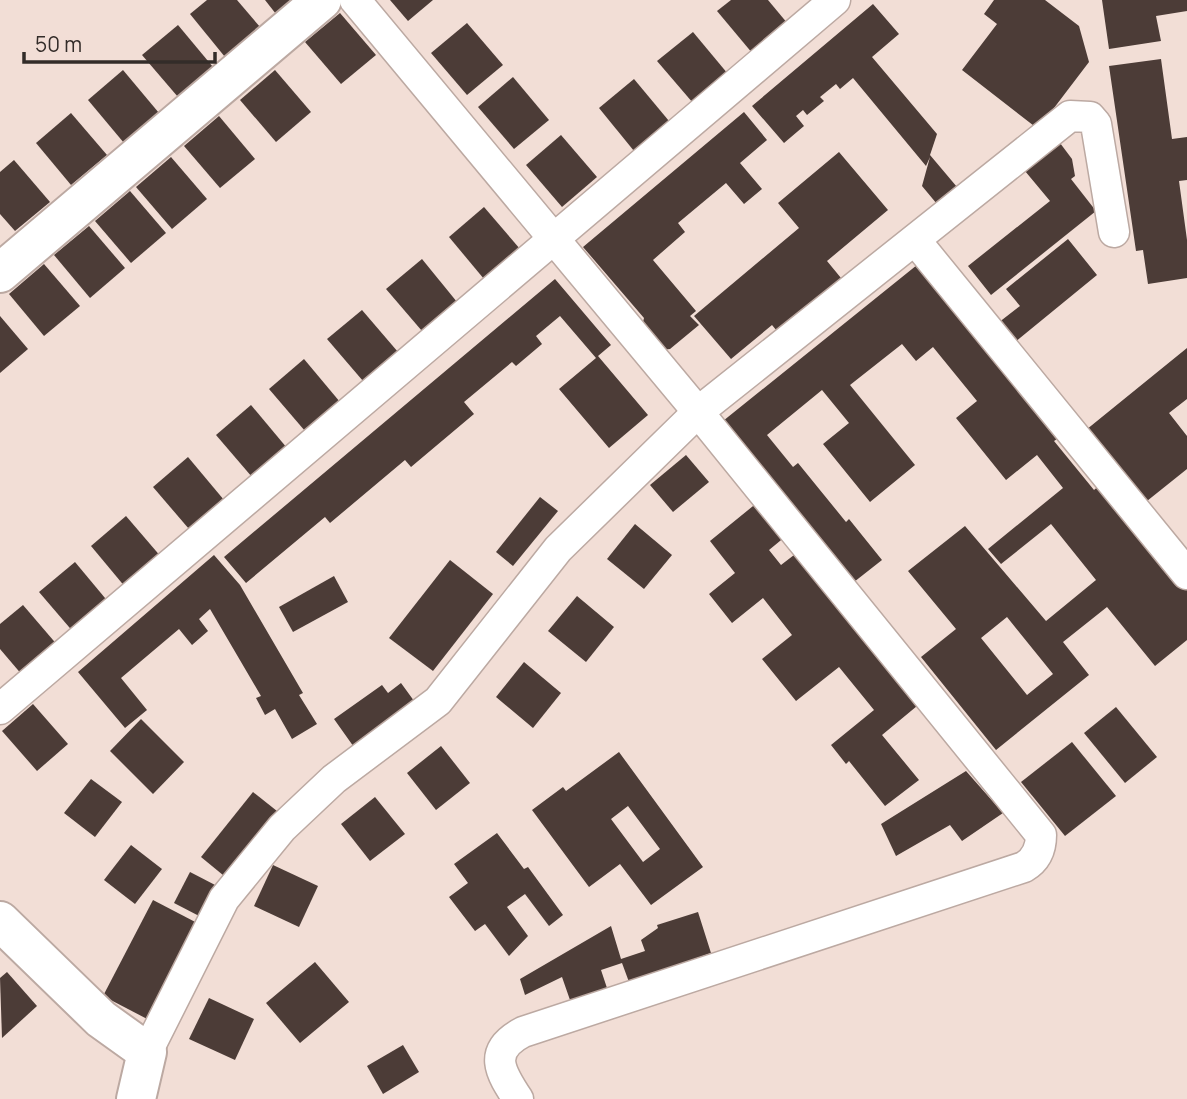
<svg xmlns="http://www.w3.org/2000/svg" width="1187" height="1099" viewBox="0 0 1187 1099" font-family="Manrope,sans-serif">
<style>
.building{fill:#4c3c37;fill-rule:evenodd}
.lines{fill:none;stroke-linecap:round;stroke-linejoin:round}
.street-casing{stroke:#bca9a2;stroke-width:33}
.secondary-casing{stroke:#bca9a2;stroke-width:42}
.street{stroke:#fff;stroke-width:30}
.secondary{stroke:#fff;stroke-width:38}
</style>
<rect width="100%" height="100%" fill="#f2ded6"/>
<g class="building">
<polygon points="207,0 237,0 260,27 225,57 190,14"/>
<polygon points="265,0 293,0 276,14"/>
<polygon points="390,0 433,0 408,21"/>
<polygon points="731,0 768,0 788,24 753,54 717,11"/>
<polygon points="994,0 1045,0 1079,26 1089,62 1038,129 962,70 997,24 984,14"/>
<polygon points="1102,0 1187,0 1187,11 1156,16 1161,41 1109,49"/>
<polygon points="873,4 899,34 872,57 937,134 930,155 957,187 937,204 922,186 930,157 926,166 853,78 840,89 836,84 820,97 824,101 807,115 803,110 796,116 804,126 784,143 752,106"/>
<polygon points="340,13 376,55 341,84 305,42"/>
<polygon points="467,23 503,65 467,95 431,53"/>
<polygon points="178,25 213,67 178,97 142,55"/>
<polygon points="693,32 728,74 693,103 657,61"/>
<polygon points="1161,59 1172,139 1187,137 1187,180 1179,181 1187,240 1187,278 1148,284 1143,250 1136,251 1109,66"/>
<polygon points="123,70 159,113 124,143 88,100"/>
<polygon points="275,70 311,112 276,142 240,100"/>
<polygon points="513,77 549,120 514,149 478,107"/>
<polygon points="634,79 669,121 634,151 599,108"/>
<polygon points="744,112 767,140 740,163 762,189 744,204 726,183 678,223 685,232 653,260 696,311 690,316 699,325 670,349 662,350 642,326 644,318 583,247"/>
<polygon points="71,113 107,155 71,185 36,143"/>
<polygon points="219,116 255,159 220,188 184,146"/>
<polygon points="561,135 597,177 562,207 526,165"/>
<polygon points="1060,143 1072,159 1075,176 1071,179 1096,211 991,295 968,266 1050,201 1025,171"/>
<polygon points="839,152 888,210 827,261 841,278 777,331 772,325 731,359 694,316 799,228 778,203"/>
<polygon points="171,157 207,199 172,229 136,187"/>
<polygon points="14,160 50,202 15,231 0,214 0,172"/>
<polygon points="130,191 166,233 131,263 95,221"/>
<polygon points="484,207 520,249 484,279 449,237"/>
<polygon points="89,226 125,268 90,298 54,255"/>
<polygon points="1068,239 1097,275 1014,343 998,323 1020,306 1006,289"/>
<polygon points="422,259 457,302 422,331 386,289"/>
<polygon points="44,264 80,306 44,336 9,294"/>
<path d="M 917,265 L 1063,435 L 1054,441 L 1094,490 L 1102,483 L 1187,588 L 1187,640 L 1155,666 L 1107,607 L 1063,642 L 1089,675 L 996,750 L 921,657 L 956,629 L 908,571 L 965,526 L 1046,621 L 1096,580 L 1051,524 L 1001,564 L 988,549 L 1063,488 L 1037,455 L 1006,480 L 956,418 L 977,401 L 933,347 L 916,361 L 902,344 L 850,385 L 915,465 L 870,502 L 823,444 L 849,423 L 822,390 L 767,435 L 793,467 L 798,463 L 846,522 L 849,519 L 882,560 L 854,582 L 723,421 ZM 1007,617 L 1053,674 L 1027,695 L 981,638 Z"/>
<polygon points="555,279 611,345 598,356 648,415 609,448 559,389 596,358 560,316 536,336 542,344 516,366 512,362 464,402 474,414 411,467 405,460 330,523 325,517 246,583 224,557"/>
<polygon points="362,310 398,352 363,381 327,339"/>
<polygon points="0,316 28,349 0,373"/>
<polygon points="1187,348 1187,399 1169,413 1187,436 1187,469 1142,505 1081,434"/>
<polygon points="304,359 340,402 305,431 269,389"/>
<polygon points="251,405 287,448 252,477 216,435"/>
<polygon points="686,455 709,482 673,512 650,485"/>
<polygon points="188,457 224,500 189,529 153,487"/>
<polygon points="540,497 558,511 513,566 496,552"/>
<polygon points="758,502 786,536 769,550 781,565 794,555 917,706 882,735 919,780 885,806 849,761 846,764 831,745 874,710 839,667 796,701 762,659 792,635 763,598 732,623 709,594 735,573 710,541"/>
<polygon points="126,516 162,558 126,588 91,546"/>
<polygon points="635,524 672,555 644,589 607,559"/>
<polygon points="214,555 240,585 303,693 299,695 317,724 292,739 275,709 265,715 256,698 261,696 210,609 199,619 208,631 192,645 179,629 121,678 147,710 125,728 78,672"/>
<polygon points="450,560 493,594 433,671 389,638"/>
<polygon points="75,562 110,604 75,634 39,592"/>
<polygon points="334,576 348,602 293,632 279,607"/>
<polygon points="577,596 614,627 586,662 548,631"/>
<polygon points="23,605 59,647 23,676 0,649 0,624"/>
<polygon points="524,662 561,693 533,728 496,697"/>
<polygon points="401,683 417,705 356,750 334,719 382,685 388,693"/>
<polygon points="33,704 68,744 37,771 2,731"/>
<polygon points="1116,707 1157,757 1125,783 1084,733"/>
<polygon points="141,719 184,762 153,794 110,751"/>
<polygon points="1072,742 1116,796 1065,836 1021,782"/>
<polygon points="441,746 470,783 436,810 407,773"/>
<path d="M 619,752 L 703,867 L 651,905 L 620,864 L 589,887 L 532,810 L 563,787 L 566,791 ZM 628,806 L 660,849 L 643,862 L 611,819 Z"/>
<polygon points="966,771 1003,813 962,841 950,825 896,856 881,824"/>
<polygon points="91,779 122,802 95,837 64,813"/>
<polygon points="253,792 282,815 229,880 201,857"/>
<polygon points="375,797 405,834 370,861 341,824"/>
<polygon points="497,833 524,869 528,867 563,915 549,926 525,894 507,907 528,936 509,956 485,924 475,931 449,897 468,883 454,864"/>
<polygon points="131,845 162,869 135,904 104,880"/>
<polygon points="273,865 318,886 299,927 254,906"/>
<polygon points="190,872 219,887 203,918 174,903"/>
<polygon points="153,900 201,925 151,1021 103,996"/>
<polygon points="698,912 711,953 629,982 622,963 601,970 607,988 570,1000 562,977 525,995 520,979 611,926 621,959 645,951 641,940 658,928 657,925"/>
<polygon points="315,962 349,1002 300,1043 266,1003"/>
<polygon points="7,972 37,1006 2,1038 0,978"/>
<polygon points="209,998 254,1019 235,1060 189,1039"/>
<polygon points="403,1045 419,1072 383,1094 367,1066"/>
</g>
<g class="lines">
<g class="street-casing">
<g id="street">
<path d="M 355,0 L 698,412 L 1041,835 C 1041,849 1036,860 1024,867 L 523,1032 C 487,1051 500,1072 518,1099"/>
<polyline points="915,240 1187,574"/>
<polyline points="0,709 835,0"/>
<polyline points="147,1052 224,899 282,828 334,779 438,701 558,549 698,412 1070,116 1090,117 1096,124 1114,232"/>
</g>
</g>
<g class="secondary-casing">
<g id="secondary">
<polyline points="0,273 322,0"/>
<polyline points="0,921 101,1019 147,1052 136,1099"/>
</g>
</g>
<use href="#street" class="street"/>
<use href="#secondary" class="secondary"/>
</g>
<path d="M24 52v10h191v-10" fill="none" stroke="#332c29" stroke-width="3.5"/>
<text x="35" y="52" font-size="21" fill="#332c29" stroke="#f2ded6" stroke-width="5" paint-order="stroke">50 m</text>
</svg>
